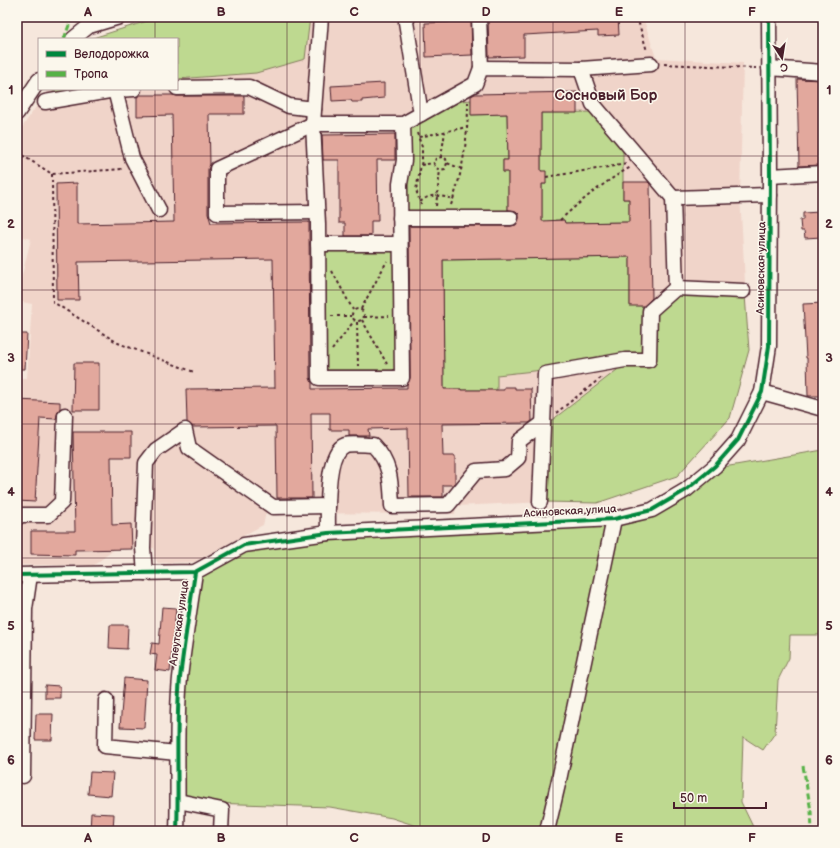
<svg xmlns="http://www.w3.org/2000/svg" width="840" height="848" viewBox="0 0 840 848" font-family="'Balsamiq Sans',sans-serif">
<style>
.built{fill:#f0d4c9}
.green{fill:#bed990;stroke:#847c5e}
.building{fill:#e2a89d;stroke:#4a1f2b}
.lines{fill:none;stroke-linecap:round;stroke-linejoin:round}
.minor-casing{stroke:#4a1f2b;stroke-width:17}
.path{stroke:#4a1f2b;stroke-width:2;stroke-dasharray:3 3;stroke-linecap:butt}
.minor{stroke:#fbf7ec;stroke-width:14}
.quiet{stroke:#57b146;stroke-width:3;stroke-dasharray:6 3;stroke-linecap:butt}
.cycleway-casing{stroke:#fbf7ec;stroke-width:6}
.cycleway{stroke:#00873e;stroke-width:4}
.grid{fill:none;stroke:#4a1f2b;stroke-width:1;stroke-opacity:0.55}
.labels{text-anchor:middle;dominant-baseline:central;stroke-width:3;stroke-linejoin:round;paint-order:stroke}
.street-label{font-size:11px;fill:#4a1f2b;stroke:#fbf7ec}
.district-label{font-size:15px;font-weight:bold;fill:#4a1f2b;stroke:#fbf7ec}
.neatline{fill:none;stroke:#4a1f2b;stroke-width:1.5}
.grid-label{font-size:13px;text-anchor:middle;font-weight:bold;fill:#4a1f2b}
</style>
<rect width="100%" height="100%" fill="#f6e7dc"/>
<filter id="ink" filterUnits="userSpaceOnUse"><feTurbulence type="fractalNoise" baseFrequency=".025" numOctaves="2"/><feDisplacementMap in="SourceGraphic" scale="8" xChannelSelector="R" yChannelSelector="G"/><feConvolveMatrix kernelMatrix="1 2 1 2 8 2 1 2 1" color-interpolation-filters="sRGB"/></filter>
<g filter="url(#ink)">
<polygon class="built" points="213,17 643,17 656,58 743,63 740,196 749,350 730,418 677,476 597,503 545,502 456,506 455,514 266,513 263,525 194,562 158,563 154,556 154,548 143,548 115,549 94,565 17,565 17,378 27,378 32,304 17,301 17,296 31,239 17,235 17,135 48,89 177,89 177,39"/>
<g class="green">
<polygon points="160,17 310,17 305,59 256,73 177,79 177,39 92,39 96,37"/>
<polygon points="49,89 82,89 57,93"/>
<polygon points="471,100 472,115 507,114 508,160 503,160 503,172 508,172 508,212 406,213 409,124 461,101"/>
<polygon points="593,112 623,147 623,199 629,199 629,222 565,223 564,220 555,220 542,233 542,184 546,184 541,171 541,113"/>
<polygon points="324,249 394,249 395,370 324,370"/>
<polygon points="630,257 630,305 643,306 645,356 543,370 497,375 497,390 461,390 461,389 444,389 443,260"/>
<polygon points="675,292 745,295 749,350 730,418 677,476 597,503 545,502 547,424 626,363 653,364 652,313"/>
<polygon points="823,450 823,635 790,635 789,658 778,680 775,733 763,750 743,737 741,802 755,831 432,831 392,818 330,807 181,802 183,679 200,575 246,551 329,540 615,524 718,468"/>
</g>
<g class="building">
<polygon points="448,17 471,17 472,55 426,57 425,23 449,22"/>
<polygon points="488,17 618,17 619,35 598,36 598,31 524,35 524,56 489,57"/>
<polygon points="797,79 823,80 823,165 799,166"/>
<polygon points="384,83 384,98 362,100 362,102 352,102 351,100 332,101 331,86"/>
<polygon points="577,92 577,113 541,113 541,171 546,171 546,184 542,184 542,221 564,220 565,223 629,222 629,199 623,199 623,182 648,182 650,184 652,298 644,306 630,306 630,257 443,260 444,389 461,389 461,390 504,390 504,387 515,387 515,389 531,389 532,421 529,423 442,424 443,456 455,456 455,483 454,485 443,485 443,497 409,497 408,428 368,429 369,436 349,436 349,430 330,430 330,413 311,413 312,498 277,498 276,426 193,427 187,422 186,389 275,388 273,259 78,262 79,300 57,300 56,184 77,183 77,224 174,222 172,115 137,116 137,97 140,95 172,95 177,96 244,96 244,114 209,114 210,165 208,169 208,213 211,223 309,222 310,378 312,383 312,389 407,388 407,384 410,378 409,226 511,226 516,225 519,218 519,214 516,211 508,210 508,172 503,172 503,160 508,160 507,114 471,115 471,96 475,94"/>
<polygon points="395,134 395,160 377,160 378,221 371,221 371,236 345,236 345,223 339,223 339,160 323,160 322,135"/>
<polygon points="820,212 822,237 805,238 804,231 801,231 800,220 803,220 803,213"/>
<polygon points="823,303 823,396 808,396 807,358 806,358 803,304"/>
<polygon points="17,334 27,334 25,369 17,369"/>
<polygon points="74,363 99,363 99,410 73,410"/>
<polygon points="17,400 60,402 60,409 58,411 56,419 40,418 35,502 17,501"/>
<polygon points="73,432 131,432 131,457 111,457 112,525 131,524 132,549 75,550 75,555 31,554 31,531 75,531"/>
<polygon points="162,607 176,608 170,672 155,670 157,655 150,654 152,643 159,644"/>
<polygon points="110,625 128,625 127,649 109,648"/>
<polygon points="124,678 147,680 144,728 120,727"/>
<polygon points="45,685 60,686 60,698 45,698"/>
<polygon points="36,714 53,714 52,740 35,740"/>
<polygon points="90,772 113,773 111,796 88,794"/>
<polygon points="91,813 114,814 113,831 90,831"/>
</g>
<g class="lines">
<g class="minor-casing">
<g id="minor">
<polyline points="321,17 313,124 318,224 319,378 402,378 400,184 404,160 403,124"/>
<polyline points="408,17 406,22 421,114"/>
<polyline points="479,17 481,68"/>
<polyline points="73,39 89,26 119,17"/>
<polyline points="769,68 823,72"/>
<polyline points="177,88 249,87 289,106 314,109"/>
<polyline points="115,90 132,158 159,210"/>
<polyline points="45,102 115,90 134,89"/>
<polyline points="17,113 39,80"/>
<polyline points="770,176 823,173"/>
<polyline points="673,198 770,195"/>
<polyline points="317,212 217,213 217,169 313,124 403,124 475,84 481,68 581,69 651,64"/>
<polyline points="400,218 511,218"/>
<polyline points="318,244 400,244"/>
<polyline points="676,288 743,291"/>
<polyline points="762,392 823,409"/>
<polyline points="540,502 545,374 625,360 649,360 650,311 676,288 673,198 593,104 581,69"/>
<polyline points="17,518 20,515 48,515 62,502 65,415"/>
<path d="M 328,533 C 328,515 325,452 345,445 C 351,443 366,445 373,445 C 391,463 391,482 392,506 L 448,505 L 476,471 L 505,469 L 518,458 L 519,441 L 543,423"/>
<polyline points="145,573 143,548 146,463 156,450 185,430 189,448 273,507 328,506"/>
<polyline points="17,575 195,572 244,545 328,533 614,519 652,510 686,490 715,466 738,440 762,392 769,346 770,176 769,17"/>
<polyline points="106,700 105,746 177,753"/>
<polyline points="23,776 25,609 30,575"/>
<polyline points="178,801 222,810 221,831"/>
<path d="M 177,831 C 179,780 175,729 180,678 C 184,643 190,608 195,572"/>
<polyline points="547,831 559,780 614,519"/>
</g>
</g>
<g class="path">
<polyline points="637,17 647,51"/>
<polyline points="664,64 756,68"/>
<polyline points="417,133 422,147 422,160 416,190 421,205"/>
<polyline points="419,137 467,127"/>
<polyline points="17,152 52,174 123,169"/>
<polyline points="441,157 445,132"/>
<polyline points="447,163 445,169 440,170 436,168 434,164 436,158 442,157 446,159 447,163 462,169"/>
<polyline points="421,165 434,163"/>
<polyline points="52,174 53,302 118,343 194,372"/>
<polyline points="546,177 627,164"/>
<path d="M 420,202 C 432,192 439,196 454,199"/>
<path d="M 451,205 C 463,172 468,137 468,102"/>
<polyline points="436,206 440,170"/>
<path d="M 560,220 C 582,200 604,182 631,167"/>
<polyline points="332,271 353,310"/>
<circle cx="358" cy="315" r="6"/>
<polyline points="361,309 387,261"/>
<polyline points="331,316 351,316"/>
<polyline points="364,317 389,316"/>
<polyline points="362,320 387,364"/>
<polyline points="357,322 358,366"/>
<polyline points="332,350 354,321"/>
<polyline points="556,413 602,377"/>
</g>
<use href="#minor" class="minor"/>
<g class="quiet">
<polyline points="64,39 72,17"/>
<polyline points="803,766 811,811 812,831"/>
</g>
<g class="cycleway-casing">
<g id="cycleway">
<polyline points="17,575 195,572 244,545 328,533 614,519 652,510 686,490 715,466 738,440 762,392 769,346 770,176 769,17"/>
<path d="M 177,831 C 179,780 175,729 180,678 C 184,643 190,608 195,572"/>
</g>
</g>
<use href="#cycleway" class="cycleway"/>
</g>
</g>
<path class="grid" d="M 155,17 L 155,39M 287,17 L 287,831M 420,17 L 420,831M 553,17 L 553,831M 685,17 L 685,831M 155,89 L 155,831M 17,156 L 823,156M 17,290 L 823,290M 17,424 L 823,424M 17,558 L 823,558M 17,692 L 823,692"/>
<g class="labels">
<g class="street-label">
<text transform="translate(761 268) rotate(-89)">Асиновская улица</text>
<text transform="translate(570 511) rotate(-3)">Асиновская улица</text>
<text transform="translate(179 623) rotate(-82)">Алеутская улица</text>
</g>
<g class="district-label">
<text x="606" y="95">Сосновый Бор</text>
</g>
</g>
<rect width="840" height="848" fill="none" stroke="#fbf7ec" stroke-width="44"/>
<rect x="38" y="38" width="140" height="52" fill="#fbf7ec" stroke="#b4a19f"/>
<rect x="46" y="51" width="20" height="6" fill="#00873e" stroke="#b4a19f"/>
<text x="74" y="58" font-size="12" fill="#4a1f2b">Велодорожка</text>
<rect x="46" y="71" width="20" height="6" fill="#57b146" stroke="#b4a19f"/>
<text x="74" y="78" font-size="12" fill="#4a1f2b">Тропа</text>
<g transform="translate(782 58) rotate(168)" stroke="#fbf7ec" stroke-width="3" paint-order="stroke">
<path d="M0-3L7 15L0 10L-7 15Z" fill="#4a1f2b"/>
<text y="-6" font-size="11" font-weight="bold" text-anchor="middle" fill="#4a1f2b">С</text>
</g>
<path d="M674 802v6h92v-6" fill="none" stroke="#4a1f2b" stroke-width="2"/>
<text x="680" y="802" font-size="12" fill="#4a1f2b" stroke="#fbf7ec" stroke-width="3" paint-order="stroke">50 m</text>
<rect x="22" y="22" width="796" height="804" class="neatline"/>
<g class="grid-label">
<text x="88" y="16">A</text>
<text x="221" y="16">B</text>
<text x="354" y="16">C</text>
<text x="486" y="16">D</text>
<text x="619" y="16">E</text>
<text x="752" y="16">F</text>
<text x="11" y="94">1</text>
<text x="829" y="94">1</text>
<text x="11" y="228">2</text>
<text x="829" y="228">2</text>
<text x="11" y="362">3</text>
<text x="829" y="362">3</text>
<text x="11" y="496">4</text>
<text x="829" y="496">4</text>
<text x="11" y="630">5</text>
<text x="829" y="630">5</text>
<text x="11" y="764">6</text>
<text x="829" y="764">6</text>
<text x="88" y="842">A</text>
<text x="221" y="842">B</text>
<text x="354" y="842">C</text>
<text x="486" y="842">D</text>
<text x="619" y="842">E</text>
<text x="752" y="842">F</text>
</g>
</svg>
